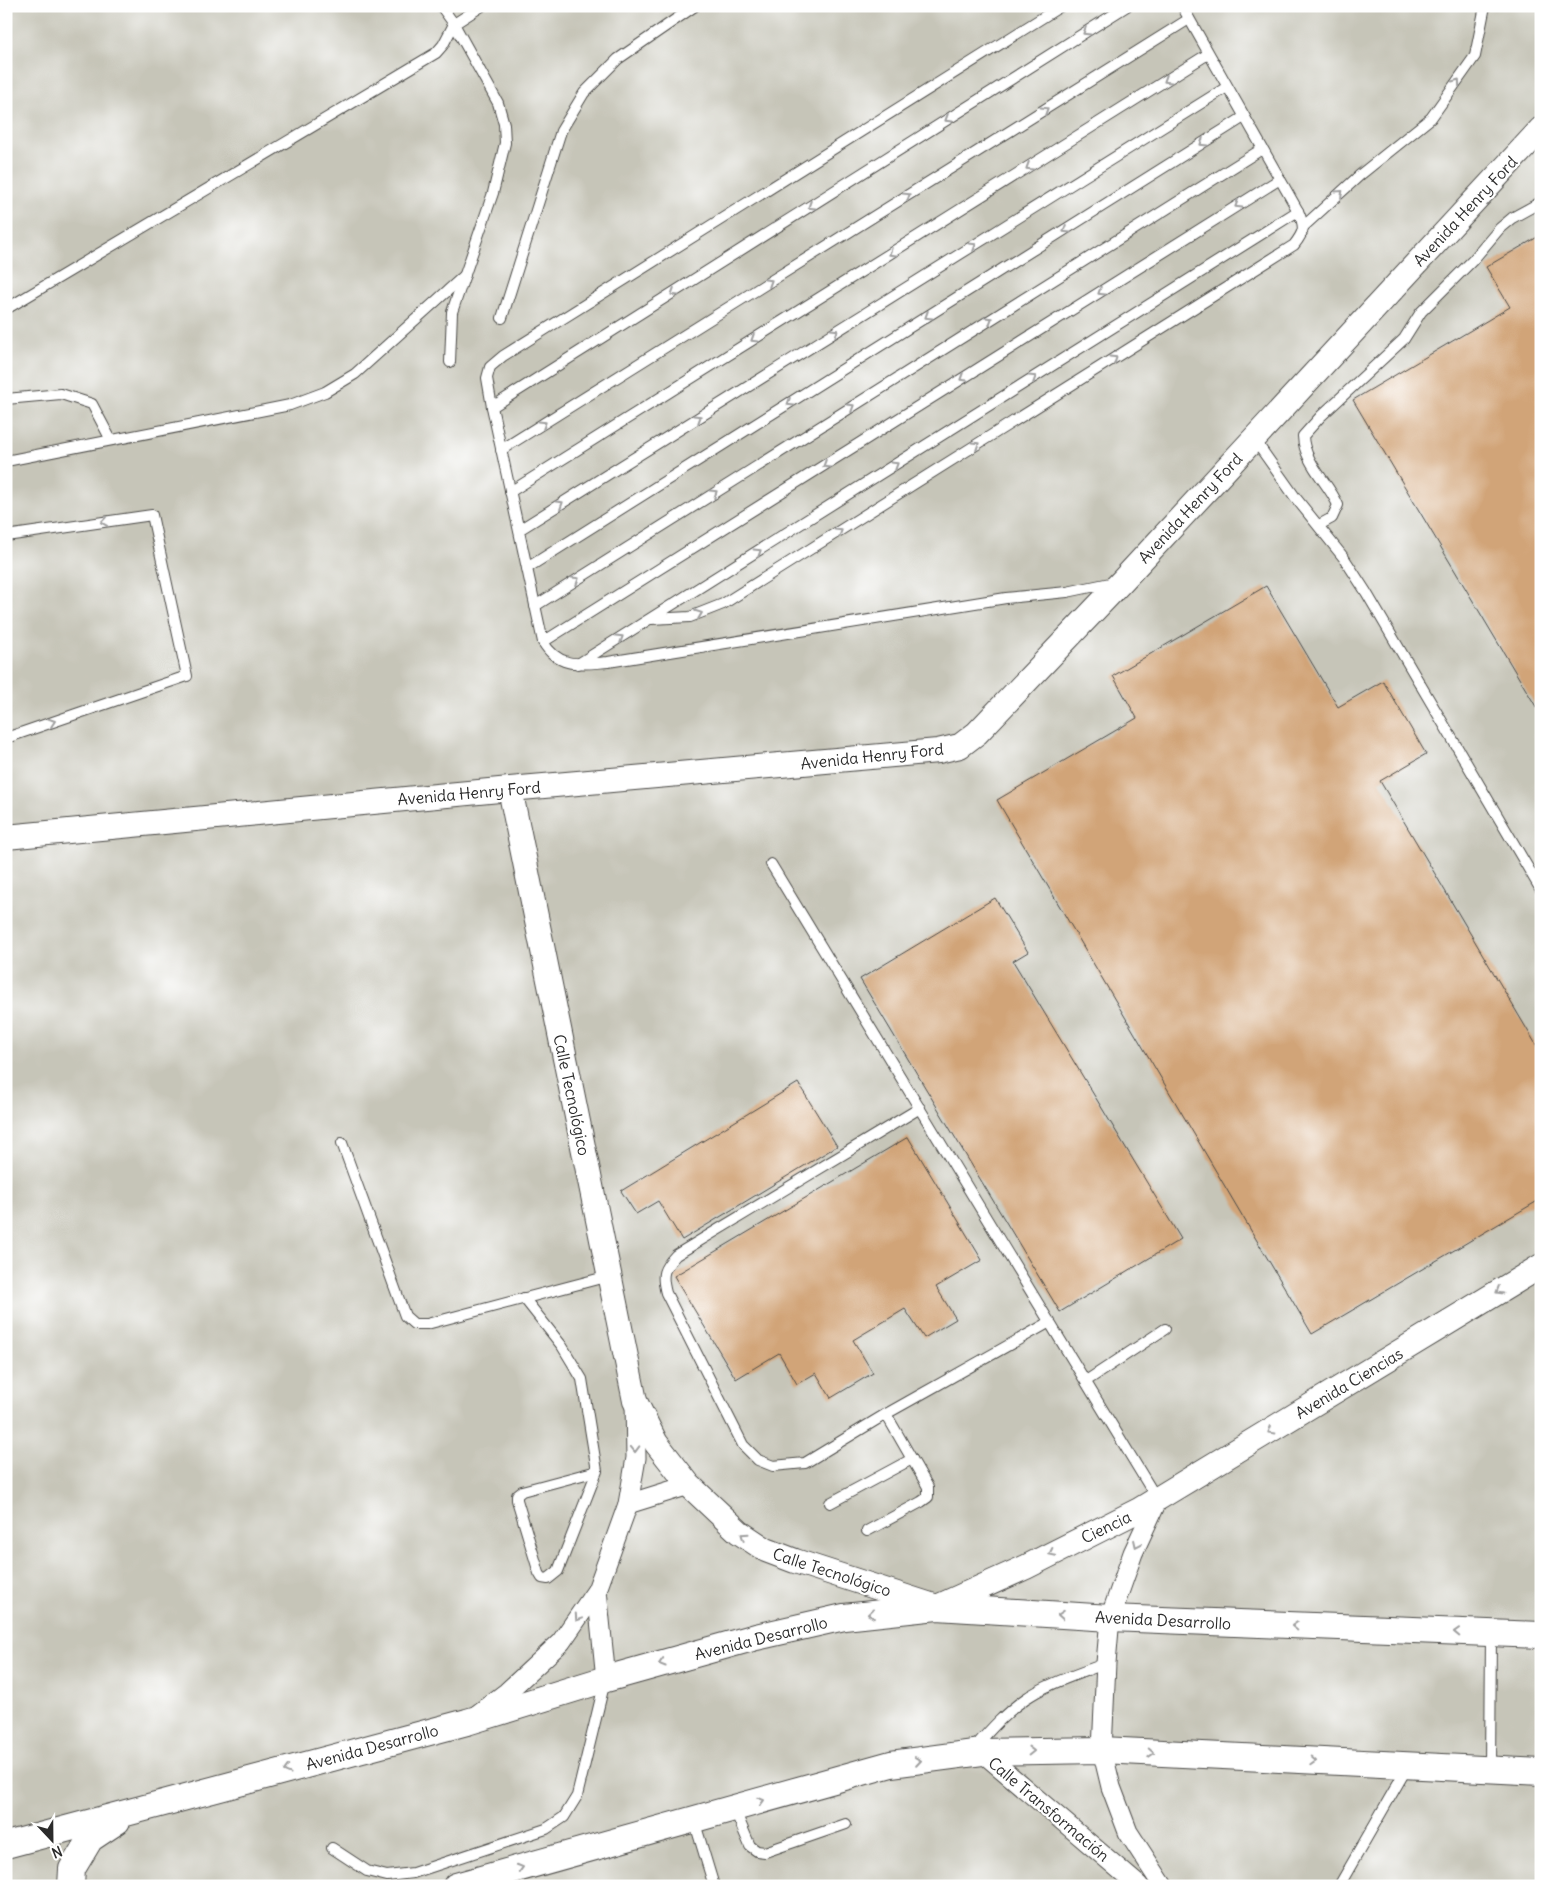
<svg xmlns="http://www.w3.org/2000/svg" width="1547" height="1892" viewBox="0 0 1547 1892" font-family="Delius,sans-serif">
<style>
.industrial{fill:#c6c5b8}
.building{fill:#d1a478}
.lines{fill:none;stroke-linecap:round;stroke-linejoin:round}
.service-casing{stroke:#4a4946;stroke-width:12}
.minor-casing{stroke:#4a4946;stroke-width:21}
.tertiary-casing{stroke:#4a4946;stroke-width:26}
.secondary-casing{stroke:#4a4946;stroke-width:28}
.service{stroke:#fff;stroke-width:10}
.minor{stroke:#fff;stroke-width:19}
.tertiary{stroke:#fff;stroke-width:24}
.secondary{stroke:#fff;stroke-width:26}
.oneway{stroke:#a0a0a0}
.labels{text-anchor:middle;dominant-baseline:central;stroke-width:4.5;stroke-linejoin:round;paint-order:stroke}
.street-label{font-size:16px;fill:#2b2b2b;stroke:#fff}
</style>
<rect width="100%" height="100%" fill="#fff"/>
<filter id="ink" filterUnits="userSpaceOnUse"><feTurbulence type="fractalNoise" baseFrequency=".02" numOctaves="2"/><feDisplacementMap in="SourceGraphic" scale="10" xChannelSelector="R" yChannelSelector="G"/><feConvolveMatrix kernelMatrix="1 2 1 2 8 2 1 2 1" color-interpolation-filters="sRGB"/></filter>
<filter id="wash" filterUnits="userSpaceOnUse"><feTurbulence type="fractalNoise" baseFrequency=".0096" numOctaves="4" result="noise"/><feDisplacementMap in="SourceGraphic" scale="20" xChannelSelector="R" yChannelSelector="G"/><feGaussianBlur stdDeviation="1.12" result="paint"/><feColorMatrix in="noise" values="0 0 0 0 0 0 0 0 0 0 0 0 0 0 0 0 0 1.4 0 .05"/><feComposite in="paint" operator="in"/></filter>
<g filter="url(#wash)">
<rect width="100%" height="100%" fill="#f7f1e1"/>
<rect class="industrial" x="6" y="6" width="1535" height="1880"/>
<g id="blocks">
<g class="building">
<polygon points="1541,235 1541,715 1353,400 1510,307 1486,267"/>
<polygon points="1266,586 1338,707 1383,681 1426,754 1380,781 1541,1053 1541,1199 1312,1334 997,800 1137,718 1113,676"/>
<polygon points="995,898 1028,952 1013,961 1181,1239 1060,1312 860,979"/>
<polygon points="798,1083 837,1146 682,1240 658,1201 636,1214 621,1191"/>
<polygon points="908,1137 982,1260 936,1287 956,1319 924,1338 905,1309 853,1340 873,1373 831,1398 816,1373 797,1384 779,1353 736,1379 674,1276"/>
</g>
</g>
</g>
<g filter="url(#ink)">
<use href="#blocks" fill-opacity="0" stroke="#4a4946" stroke-width="1"/>
<g class="lines">
<g class="service-casing">
<g id="service">
<polyline points="441,6 454,24 498,103 504,124 505,143 493,193 452,312 450,362"/>
<polyline points="1061,6 503,356 490,367 487,378 492,407 1127,6"/>
<polyline points="1304,226 1360,175 1431,118 1475,56 1485,6"/>
<polyline points="6,309 436,53 443,45 454,24 482,6"/>
<polyline points="502,318 561,131 584,93 618,59 695,6"/>
<polyline points="6,399 61,394 92,404 111,440"/>
<path d="M 492,407 L 543,642 C 559,669 581,664 608,662 L 1006,598 L 1067,592 L 1115,582"/>
<polyline points="1254,439 1295,497 1344,558 1366,592 1541,890"/>
<polyline points="501,450 1189,19"/>
<polyline points="6,461 290,405 325,392 355,374 465,275"/>
<polyline points="510,492 1208,54"/>
<path d="M 1319,525 L 1332,518 L 1338,505 C 1328,482 1304,463 1303,436 L 1321,416 L 1404,339 L 1421,312 L 1473,260 L 1500,228 L 1512,218 L 1541,202"/>
<polyline points="519,530 1227,87"/>
<polyline points="6,536 152,515 187,676 6,738"/>
<polyline points="527,568 1244,117"/>
<polyline points="535,606 1262,149"/>
<path d="M 651,619 L 690,617 L 723,604 L 1294,245 C 1305,231 1305,227 1298,211 L 1182,6"/>
<polyline points="543,642 1280,179"/>
<polyline points="578,664 1298,211"/>
<polyline points="771,864 1157,1499"/>
<path d="M 920,1108 L 676,1255 C 663,1269 661,1274 666,1293 L 743,1445 L 758,1460 L 773,1466 L 805,1463 L 886,1414 L 1050,1322"/>
<polyline points="342,1143 405,1316 414,1324 427,1324 609,1276"/>
<polyline points="524,1298 562,1346 582,1379 597,1471 558,1571 548,1579 542,1578 539,1573 517,1500 517,1495 522,1491 597,1471"/>
<polyline points="1086,1381 1165,1329"/>
<polyline points="830,1503 912,1459"/>
<polyline points="867,1531 921,1502 928,1497 928,1487 886,1414"/>
<path d="M 974,1748 C 990,1730 1005,1713 1025,1699 C 1048,1683 1079,1674 1106,1663"/>
<polyline points="1490,1769 1491,1634"/>
<polyline points="734,1808 750,1846 757,1851 765,1852 846,1824"/>
<polyline points="694,1820 714,1886"/>
<polyline points="332,1848 367,1871 387,1876 413,1873 546,1829 564,1817 577,1796 605,1681"/>
<polyline points="1339,1886 1408,1766"/>
</g>
</g>
<g class="minor-casing">
<g id="minor">
<polyline points="1158,1499 1133,1553 1110,1618 1106,1663 1102,1750 1111,1787 1128,1832 1163,1886"/>
<polyline points="628,1504 689,1485"/>
<polyline points="597,1590 606,1679"/>
<polyline points="478,1714 507,1692 561,1642 597,1590 628,1504 636,1458 635,1402"/>
<polyline points="982,1752 1139,1886"/>
</g>
</g>
<g class="tertiary-casing">
<g id="tertiary">
<polyline points="510,789 635,1401 656,1443 689,1485 739,1532 766,1550 795,1561 937,1607 1026,1567 1139,1510 1541,1266"/>
<polyline points="6,837 510,789 938,751 960,746 977,733 1123,580 1541,129"/>
</g>
</g>
<g class="secondary-casing">
<g id="secondary">
<polyline points="6,1845 467,1722 606,1679 756,1637 844,1617 937,1607 1110,1618 1541,1635"/>
<polyline points="71,1886 72,1869 90,1839 117,1821"/>
<polyline points="456,1886 891,1764 982,1752 1102,1750 1541,1772"/>
</g>
</g>
<use href="#service" class="service"/>
<use href="#minor" class="minor"/>
<use href="#tertiary" class="tertiary"/>
<use href="#secondary" class="secondary"/>
</g>
<defs><path id="oneway-chevron" d="M-2-3.5L2.5 0L-2 3.5" fill="none" stroke-width="1.6" stroke-linecap="round" stroke-linejoin="round" transform="scale(1.25)"/></defs>
<g class="oneway">
<use href="#oneway-chevron" transform="translate(1086 32) rotate(148)"/>
<use href="#oneway-chevron" transform="translate(1167 80) rotate(148)"/>
<use href="#oneway-chevron" transform="translate(1457 82) rotate(-55)"/>
<use href="#oneway-chevron" transform="translate(1045 110) rotate(-32)"/>
<use href="#oneway-chevron" transform="translate(948 119) rotate(148)"/>
<use href="#oneway-chevron" transform="translate(1203 143) rotate(148)"/>
<use href="#oneway-chevron" transform="translate(1029 167) rotate(148)"/>
<use href="#oneway-chevron" transform="translate(1340 193) rotate(-42)"/>
<use href="#oneway-chevron" transform="translate(907 196) rotate(-32)"/>
<use href="#oneway-chevron" transform="translate(1238 205) rotate(148)"/>
<use href="#oneway-chevron" transform="translate(811 206) rotate(148)"/>
<use href="#oneway-chevron" transform="translate(1066 230) rotate(148)"/>
<use href="#oneway-chevron" transform="translate(973 246) rotate(-32)"/>
<use href="#oneway-chevron" transform="translate(892 253) rotate(148)"/>
<use href="#oneway-chevron" transform="translate(769 282) rotate(-32)"/>
<use href="#oneway-chevron" transform="translate(1101 292) rotate(148)"/>
<use href="#oneway-chevron" transform="translate(674 293) rotate(148)"/>
<use href="#oneway-chevron" transform="translate(928 316) rotate(148)"/>
<use href="#oneway-chevron" transform="translate(989 320) rotate(-32)"/>
<use href="#oneway-chevron" transform="translate(835 332) rotate(-32)"/>
<use href="#oneway-chevron" transform="translate(754 339) rotate(148)"/>
<use href="#oneway-chevron" transform="translate(1114 359) rotate(-32)"/>
<use href="#oneway-chevron" transform="translate(963 378) rotate(148)"/>
<use href="#oneway-chevron" transform="translate(1033 378) rotate(-32)"/>
<use href="#oneway-chevron" transform="translate(790 403) rotate(148)"/>
<use href="#oneway-chevron" transform="translate(851 407) rotate(-32)"/>
<use href="#oneway-chevron" transform="translate(698 418) rotate(-32)"/>
<use href="#oneway-chevron" transform="translate(543 424) rotate(-32)"/>
<use href="#oneway-chevron" transform="translate(976 445) rotate(-32)"/>
<use href="#oneway-chevron" transform="translate(826 465) rotate(148)"/>
<use href="#oneway-chevron" transform="translate(895 465) rotate(-32)"/>
<use href="#oneway-chevron" transform="translate(714 493) rotate(-32)"/>
<use href="#oneway-chevron" transform="translate(560 504) rotate(-32)"/>
<use href="#oneway-chevron" transform="translate(104 522) rotate(172)"/>
<use href="#oneway-chevron" transform="translate(839 532) rotate(-32)"/>
<use href="#oneway-chevron" transform="translate(758 552) rotate(-32)"/>
<use href="#oneway-chevron" transform="translate(576 580) rotate(-32)"/>
<use href="#oneway-chevron" transform="translate(699 614) rotate(-21)"/>
<use href="#oneway-chevron" transform="translate(620 638) rotate(-32)"/>
<use href="#oneway-chevron" transform="translate(52 722) rotate(-19)"/>
<use href="#oneway-chevron" transform="translate(1499 1291) rotate(149)"/>
<use href="#oneway-chevron" transform="translate(1271 1431) rotate(149)"/>
<use href="#oneway-chevron" transform="translate(635 1449) rotate(89)"/>
<use href="#oneway-chevron" transform="translate(744 1536) rotate(-146)"/>
<use href="#oneway-chevron" transform="translate(1137 1544) rotate(115)"/>
<use href="#oneway-chevron" transform="translate(1052 1553) rotate(154)"/>
<use href="#oneway-chevron" transform="translate(871 1614) rotate(174)"/>
<use href="#oneway-chevron" transform="translate(1061 1615) rotate(-176)"/>
<use href="#oneway-chevron" transform="translate(578 1618) rotate(124)"/>
<use href="#oneway-chevron" transform="translate(1295 1626) rotate(-178)"/>
<use href="#oneway-chevron" transform="translate(1457 1632) rotate(-178)"/>
<use href="#oneway-chevron" transform="translate(662 1663) rotate(164)"/>
<use href="#oneway-chevron" transform="translate(1031 1751) rotate(-1)"/>
<use href="#oneway-chevron" transform="translate(1151 1753) rotate(3)"/>
<use href="#oneway-chevron" transform="translate(918 1761) rotate(-8)"/>
<use href="#oneway-chevron" transform="translate(1313 1761) rotate(3)"/>
<use href="#oneway-chevron" transform="translate(287 1770) rotate(165)"/>
<use href="#oneway-chevron" transform="translate(761 1801) rotate(-16)"/>
<use href="#oneway-chevron" transform="translate(520 1868) rotate(-16)"/>
</g>
</g>
<g class="labels">
<g class="street-label">
<text transform="translate(1465 211) rotate(-47)">Avenida Henry Ford</text>
<text transform="translate(1190 508) rotate(-47)">Avenida Henry Ford</text>
<text transform="translate(872 756) rotate(-6)">Avenida Henry Ford</text>
<text transform="translate(469 793) rotate(-5)">Avenida Henry Ford</text>
<text transform="translate(572 1095) rotate(78)">Calle Tecnológico</text>
<text transform="translate(1349 1383) rotate(-31)">Avenida Ciencias</text>
<text transform="translate(1106 1527) rotate(-26)">Ciencia</text>
<text transform="translate(832 1572) rotate(18)">Calle Tecnológico</text>
<text transform="translate(1163 1620) rotate(3)">Avenida Desarrollo</text>
<text transform="translate(761 1638) rotate(-14)">Avenida Desarrollo</text>
<text transform="translate(372 1747) rotate(-15)">Avenida Desarrollo</text>
<text transform="translate(1049 1809) rotate(40)">Calle Transformación</text>
</g>
</g>
<rect width="1547" height="1892" fill="none" stroke="#fff" stroke-width="25"/>
<g transform="translate(52 1840) rotate(158)" stroke="#ffffff" stroke-width="4" paint-order="stroke">
<path d="M0-4L9 19L0 12L-9 19Z" fill="#2b2b2b"/>
<text y="-8" font-size="14" font-weight="bold" text-anchor="middle" fill="#2b2b2b">N</text>
</g>
</svg>
